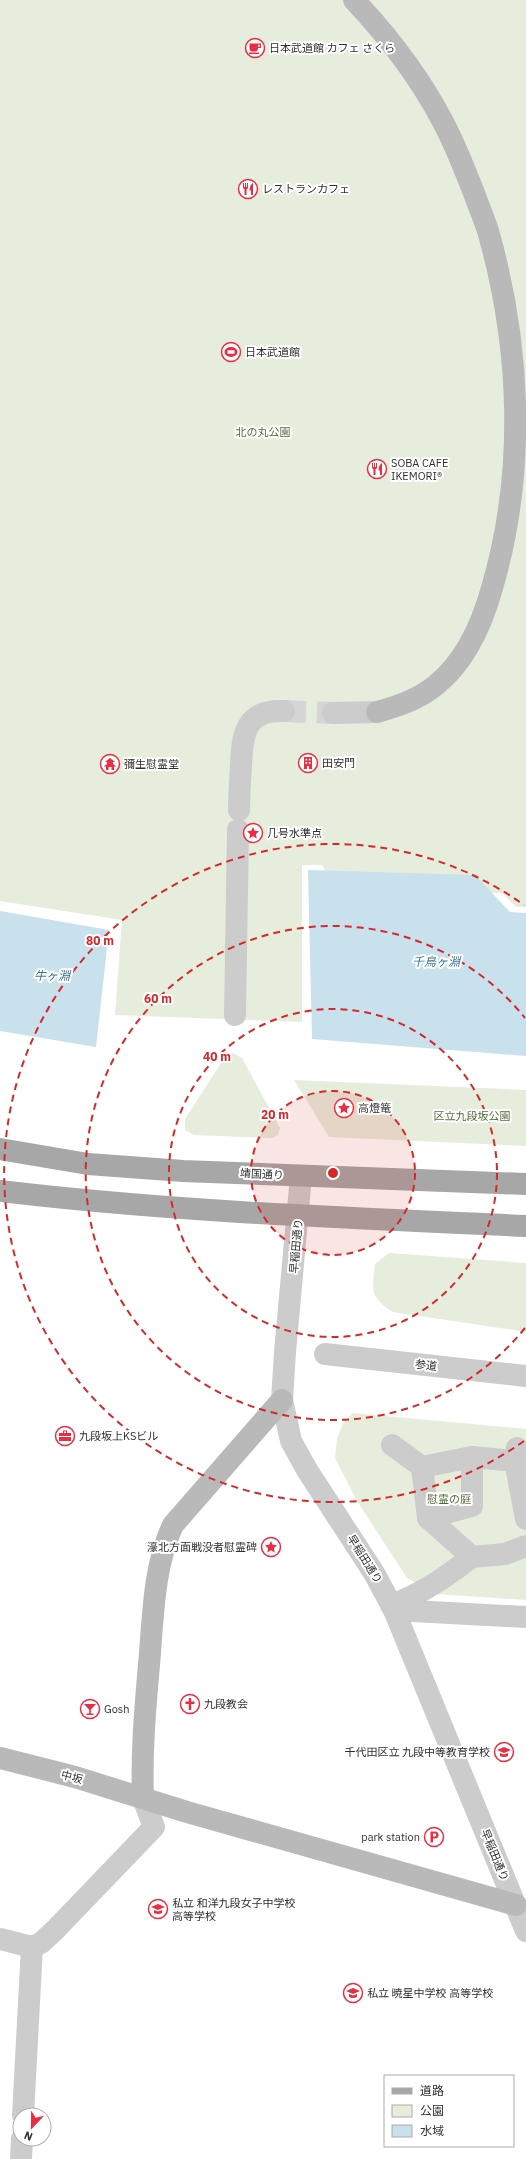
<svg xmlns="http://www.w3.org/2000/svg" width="526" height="2159" viewBox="0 0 526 2159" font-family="'IBM Plex Sans','Noto Sans JP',sans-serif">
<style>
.green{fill:#e6eddd}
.water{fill:#c9e0ed}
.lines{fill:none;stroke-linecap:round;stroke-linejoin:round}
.street-tunnel{stroke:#d5d5d5;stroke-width:22;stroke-dasharray:22 11;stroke-linecap:butt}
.street{stroke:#ccc;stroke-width:22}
.secondary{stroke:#b9b9b9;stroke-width:22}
.primary{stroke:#a7a7a7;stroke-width:22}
.ring{fill:none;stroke:#d62828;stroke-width:2;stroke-dasharray:7 5}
.labels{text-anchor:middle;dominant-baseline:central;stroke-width:4;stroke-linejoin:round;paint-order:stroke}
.poi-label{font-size:11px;fill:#2f2f2f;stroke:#fff;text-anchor:start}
.park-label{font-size:11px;fill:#546d3b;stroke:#fff}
.street-label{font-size:11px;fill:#2f2f2f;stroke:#fff}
.water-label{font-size:12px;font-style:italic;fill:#3a7494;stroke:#fff}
.centre{fill:#d62828;stroke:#fff;stroke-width:2}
.ring-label{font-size:12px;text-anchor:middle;font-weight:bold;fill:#d62828;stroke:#fff;stroke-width:4;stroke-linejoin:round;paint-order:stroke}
</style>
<rect width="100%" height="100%" fill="#fff"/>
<g class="green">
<polygon points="0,0 526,0 526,907 516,907 502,893 336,888 322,865 302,865 302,1022 115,1015 122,920 0,901"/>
<polygon points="233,1053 242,1058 280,1128 278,1135 272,1138 194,1135 185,1130 185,1119 225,1057"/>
<polygon points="294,1080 526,1090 526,1146 329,1137"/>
<path d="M 389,1253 L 526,1263 L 526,1332 L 393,1312 C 369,1297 372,1289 375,1264 Z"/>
<polygon points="353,1413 526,1429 526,1600 437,1594 407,1578 357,1501 335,1458 337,1439 343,1423"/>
</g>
<g class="water">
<polygon points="308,870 475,875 510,912 526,913 526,1056 312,1039"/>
<polygon points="0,911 109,930 96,1047 0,1031"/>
</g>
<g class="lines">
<polyline class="street-tunnel" points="284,711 333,713"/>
<g class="street">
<polyline points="333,713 377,712"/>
<path d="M 239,810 C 239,795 240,781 241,766 C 242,735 245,709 284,711"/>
<polyline points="235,1015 238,830"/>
<polyline points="301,1176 285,1352 282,1400 291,1441 307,1470 374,1573 394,1610 526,1931"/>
<polyline points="325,1354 526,1376"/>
<polyline points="517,1448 515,1461 526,1519"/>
<polyline points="422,1467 472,1457 515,1461"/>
<polyline points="428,1518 472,1506 472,1457"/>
<polyline points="472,1557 505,1554 526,1546"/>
<path d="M 391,1605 C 422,1594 447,1576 472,1557 L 428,1518 L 422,1467 L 392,1445"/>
<polyline points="394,1610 526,1617"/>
<polyline points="0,1939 32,1947"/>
<polyline points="23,2115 32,1947 41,1943 55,1930 154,1827 143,1798"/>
<polyline points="21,2159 22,2139"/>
</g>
<g class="secondary">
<path d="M 354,0 C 388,36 420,78 443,122 C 455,144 464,168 474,193 C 478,205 484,218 488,231 C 521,347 526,472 492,588 C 482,624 466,661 436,685 C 419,699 399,706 377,712"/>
<polyline points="0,1758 75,1777 187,1812 516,1905"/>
<path d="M 143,1798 C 141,1749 146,1701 150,1653 C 153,1612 155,1562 173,1525 L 282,1400"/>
</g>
<g class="primary">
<polyline points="0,1149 88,1164 183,1171 526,1184"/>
<path d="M 0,1191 C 175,1212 350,1218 526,1226"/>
</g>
</g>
<circle cx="333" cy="1173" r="82" fill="#d62828" fill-opacity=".12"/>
<g class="ring">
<circle cx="333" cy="1173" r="82"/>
<circle cx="333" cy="1173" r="164"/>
<path d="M525 1328A247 247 0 1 1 525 1018"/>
<path d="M524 1441A329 329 0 1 1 524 905"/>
</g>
<defs>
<g id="cafe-ring" transform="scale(1)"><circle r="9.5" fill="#fff" stroke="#ea2d41" stroke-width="1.5"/><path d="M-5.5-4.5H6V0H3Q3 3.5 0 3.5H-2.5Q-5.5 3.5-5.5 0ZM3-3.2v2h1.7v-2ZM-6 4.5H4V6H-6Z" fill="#ea2d41"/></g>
<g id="restaurant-ring" transform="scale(1)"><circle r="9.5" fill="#fff" stroke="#ea2d41" stroke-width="1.5"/><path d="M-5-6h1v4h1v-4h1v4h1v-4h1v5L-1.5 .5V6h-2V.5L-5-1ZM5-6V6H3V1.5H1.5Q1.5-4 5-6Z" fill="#ea2d41"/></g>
<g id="stadium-ring" transform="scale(1)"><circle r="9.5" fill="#fff" stroke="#ea2d41" stroke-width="1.5"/><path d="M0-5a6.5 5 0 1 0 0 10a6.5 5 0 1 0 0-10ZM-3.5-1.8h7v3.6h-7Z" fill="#ea2d41"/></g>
<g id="building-ring" transform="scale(1)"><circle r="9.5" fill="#fff" stroke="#ea2d41" stroke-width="1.5"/><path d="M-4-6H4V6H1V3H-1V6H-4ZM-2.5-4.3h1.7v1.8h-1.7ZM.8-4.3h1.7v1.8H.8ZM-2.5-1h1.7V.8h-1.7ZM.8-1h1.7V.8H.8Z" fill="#ea2d41"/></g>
<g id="temple-ring" transform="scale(1)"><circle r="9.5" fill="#fff" stroke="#ea2d41" stroke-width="1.5"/><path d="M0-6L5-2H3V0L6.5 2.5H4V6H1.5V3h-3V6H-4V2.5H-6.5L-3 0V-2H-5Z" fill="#ea2d41"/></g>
<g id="sight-ring" transform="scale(1)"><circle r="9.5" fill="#fff" stroke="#ea2d41" stroke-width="1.5"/><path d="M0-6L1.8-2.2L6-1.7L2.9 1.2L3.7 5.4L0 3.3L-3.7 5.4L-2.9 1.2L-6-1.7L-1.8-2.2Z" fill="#ea2d41"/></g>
<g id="office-ring" transform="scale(1)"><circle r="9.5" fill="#fff" stroke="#ea2d41" stroke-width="1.5"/><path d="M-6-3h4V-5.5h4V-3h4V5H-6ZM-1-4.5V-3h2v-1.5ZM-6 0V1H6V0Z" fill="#ea2d41"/></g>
<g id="church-ring" transform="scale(1)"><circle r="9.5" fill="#fff" stroke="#ea2d41" stroke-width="1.5"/><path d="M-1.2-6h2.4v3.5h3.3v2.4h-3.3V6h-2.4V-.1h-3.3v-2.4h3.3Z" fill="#ea2d41"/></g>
<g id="bar-ring" transform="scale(1)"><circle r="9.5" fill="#fff" stroke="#ea2d41" stroke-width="1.5"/><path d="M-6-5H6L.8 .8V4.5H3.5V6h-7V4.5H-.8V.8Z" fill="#ea2d41"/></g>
<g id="school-ring" transform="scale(1)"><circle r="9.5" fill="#fff" stroke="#ea2d41" stroke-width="1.5"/><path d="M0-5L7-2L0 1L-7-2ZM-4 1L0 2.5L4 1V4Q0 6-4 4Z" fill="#ea2d41"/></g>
<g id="parking-ring" transform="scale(1)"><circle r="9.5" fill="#fff" stroke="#ea2d41" stroke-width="1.5"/><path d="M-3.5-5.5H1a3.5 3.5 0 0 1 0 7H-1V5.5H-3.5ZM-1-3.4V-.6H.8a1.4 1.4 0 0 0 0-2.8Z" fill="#ea2d41"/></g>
</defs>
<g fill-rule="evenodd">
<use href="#cafe-ring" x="255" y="48"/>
<use href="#restaurant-ring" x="248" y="189"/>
<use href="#stadium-ring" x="231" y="352"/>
<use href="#restaurant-ring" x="377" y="469"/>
<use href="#building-ring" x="308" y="763"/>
<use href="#temple-ring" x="110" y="764"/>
<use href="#sight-ring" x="253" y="833"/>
<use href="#sight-ring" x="344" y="1108"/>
<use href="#office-ring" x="65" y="1436"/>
<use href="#sight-ring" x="271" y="1547"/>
<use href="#church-ring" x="190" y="1704"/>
<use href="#bar-ring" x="90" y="1709"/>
<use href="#school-ring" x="504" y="1752"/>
<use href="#parking-ring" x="434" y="1837"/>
<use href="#school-ring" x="158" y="1909"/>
<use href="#school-ring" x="353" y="1993"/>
</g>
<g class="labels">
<g class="poi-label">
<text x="269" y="48">日本武道館 カフェ さくら</text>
<text x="262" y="189">レストランカフェ</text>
<text x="245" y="352">日本武道館</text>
<text x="391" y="463">SOBA CAFE<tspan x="391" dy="13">IKEMORI®</tspan></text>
<text x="322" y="763">田安門</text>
<text x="124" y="764">彌生慰霊堂</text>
<text x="267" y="833">几号水準点</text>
<text x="358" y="1108">高燈篭</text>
<text x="79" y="1436">九段坂上KSビル</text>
<text x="257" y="1547" text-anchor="end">濠北方面戦没者慰霊碑</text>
<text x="204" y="1704">九段教会</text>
<text x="104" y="1709">Gosh</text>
<text x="490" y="1752" text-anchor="end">千代田区立 九段中等教育学校</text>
<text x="420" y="1837" text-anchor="end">park station</text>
<text x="172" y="1903">私立 和洋九段女子中学校<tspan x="172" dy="13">高等学校</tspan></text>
<text x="367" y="1993">私立 暁星中学校 高等学校</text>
</g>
<g class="park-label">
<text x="263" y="432">北の丸公園</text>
<text x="472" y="1116">区立九段坂公園</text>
<text x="449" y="1499">慰霊の庭</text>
</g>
<g class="street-label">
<text transform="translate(262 1174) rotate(3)">靖国通り</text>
<text transform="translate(296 1246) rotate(-85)">早稲田通り</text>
<text transform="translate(426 1365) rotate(6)">参道</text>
<text transform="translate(365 1559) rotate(58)">早稲田通り</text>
<text transform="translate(72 1777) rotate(15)">中坂</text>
<text transform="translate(495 1855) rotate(68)">早稲田通り</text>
</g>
<g class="water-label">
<text x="436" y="961">千鳥ヶ淵</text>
<text x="52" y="975">牛ヶ淵</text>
</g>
</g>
<circle cx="333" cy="1173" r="6" class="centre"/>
<g class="ring-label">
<text x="100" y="945">80 m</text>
<text x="158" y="1003">60 m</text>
<text x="217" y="1061">40 m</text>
<text x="275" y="1119">20 m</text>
</g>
<rect x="384" y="2075" width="130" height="72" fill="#ffffff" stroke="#acacac"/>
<rect x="392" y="2088" width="20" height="6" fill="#a7a7a7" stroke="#acacac"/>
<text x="420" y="2095" font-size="12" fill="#2f2f2f">道路</text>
<rect x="392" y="2105" width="20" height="12" fill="#e6eddd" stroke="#acacac"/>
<text x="420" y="2115" font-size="12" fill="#2f2f2f">公園</text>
<rect x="392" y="2125" width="20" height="12" fill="#c9e0ed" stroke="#acacac"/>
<text x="420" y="2135" font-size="12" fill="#2f2f2f">水域</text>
<g transform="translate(32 2127) rotate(202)"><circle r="19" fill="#ffffff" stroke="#acacac"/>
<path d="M0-3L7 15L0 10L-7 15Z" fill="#ea2d41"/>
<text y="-6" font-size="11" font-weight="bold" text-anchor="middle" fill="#2f2f2f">N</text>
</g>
</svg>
